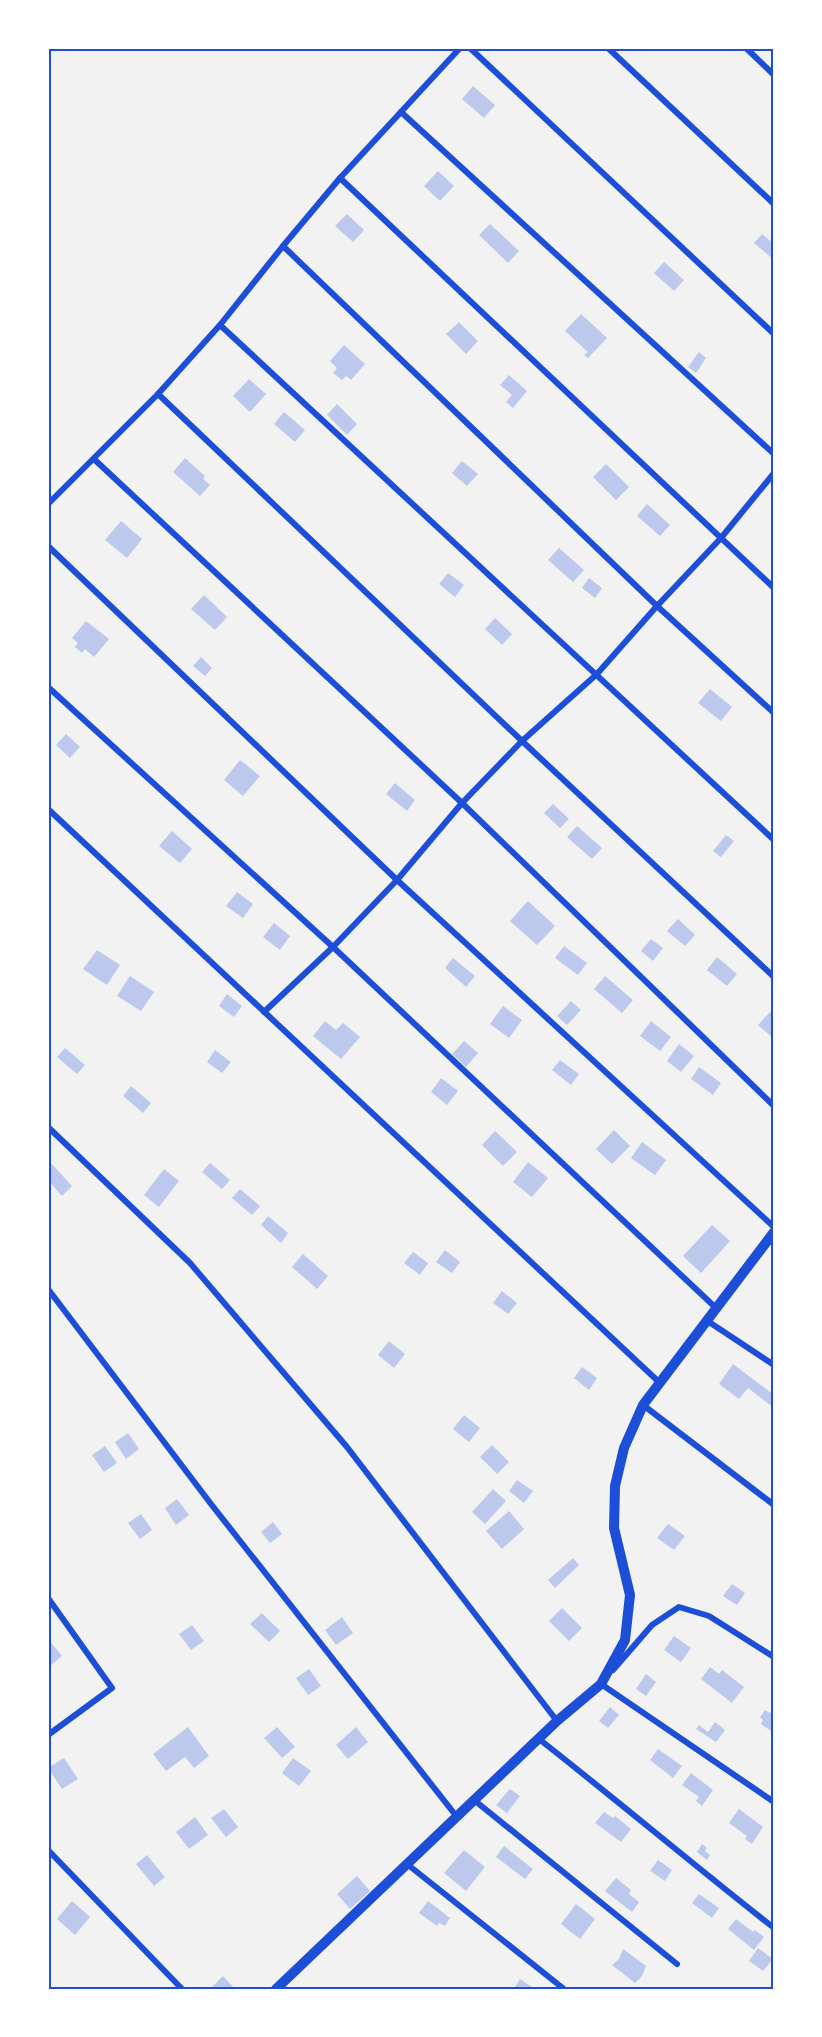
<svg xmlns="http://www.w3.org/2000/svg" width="822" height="2037" viewBox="0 0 822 2037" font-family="Jost,sans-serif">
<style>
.building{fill:#bdc9ec}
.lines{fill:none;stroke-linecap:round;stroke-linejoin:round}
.minor{stroke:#1d4ed8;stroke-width:6}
.tertiary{stroke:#1d4ed8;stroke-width:10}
.neatline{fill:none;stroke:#1d4ed8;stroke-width:2}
</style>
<rect width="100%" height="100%" fill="#f2f2f2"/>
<g class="building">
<polygon points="473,86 495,105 484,118 462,99"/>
<polygon points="438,171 454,186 440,201 424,186"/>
<polygon points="347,214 364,230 353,242 335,226"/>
<polygon points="490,224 519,251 508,263 479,235"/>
<polygon points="762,234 774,244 773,259 754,243"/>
<polygon points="664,262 684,280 674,291 654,273"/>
<polygon points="581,314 607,338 588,358 584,355 588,352 565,331"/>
<polygon points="459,322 478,341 466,354 446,334"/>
<polygon points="344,345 365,364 351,380 346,376 342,380 333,373 337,368 330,361"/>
<polygon points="699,352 706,358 696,373 688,367"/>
<polygon points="509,375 527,391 513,408 506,402 512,395 500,385"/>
<polygon points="249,379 266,394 250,412 233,396"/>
<polygon points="337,404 357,424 347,435 327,415"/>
<polygon points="284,412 305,430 295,442 274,424"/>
<polygon points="185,458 205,476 203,479 210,485 200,496 173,472"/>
<polygon points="462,461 478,474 467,486 452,473"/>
<polygon points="606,464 629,487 616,500 593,477"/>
<polygon points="647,504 670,525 660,536 637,516"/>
<polygon points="121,521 142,539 127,558 105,540"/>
<polygon points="559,548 584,570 573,582 548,560"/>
<polygon points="448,573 464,585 455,597 439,584"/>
<polygon points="589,578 602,588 595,598 582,588"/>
<polygon points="204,595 227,617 215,630 191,609"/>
<polygon points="495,618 512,634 502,645 485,629"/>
<polygon points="86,621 109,639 94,657 85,649 82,653 75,647 78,643 72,638"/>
<polygon points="201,657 212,668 205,676 193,666"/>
<polygon points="710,689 732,707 721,721 698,703"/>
<polygon points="66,734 80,747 70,758 56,745"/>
<polygon points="240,760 260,776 243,796 224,780"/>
<polygon points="395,783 415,800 407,811 386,794"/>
<polygon points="553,804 569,819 560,828 544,813"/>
<polygon points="577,826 602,848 592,859 567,837"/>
<polygon points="172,831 192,849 180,863 159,846"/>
<polygon points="726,835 734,841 721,857 713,851"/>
<polygon points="237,892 253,904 243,918 226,906"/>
<polygon points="528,901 555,926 537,945 510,921"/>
<polygon points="678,919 695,935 685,946 667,931"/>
<polygon points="274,923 290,936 280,950 263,937"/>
<polygon points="651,939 663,948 653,961 641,951"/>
<polygon points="564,946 587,963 578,975 555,958"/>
<polygon points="97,950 120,965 107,985 83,969"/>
<polygon points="717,957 737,974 727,986 707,970"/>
<polygon points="453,958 475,976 466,987 445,968"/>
<polygon points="130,976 154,992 141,1011 117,996"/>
<polygon points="605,976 633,1000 622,1013 594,989"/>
<polygon points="227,994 242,1006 234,1017 219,1006"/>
<polygon points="571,1001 581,1010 567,1025 557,1016"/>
<polygon points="503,1006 522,1020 509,1038 490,1024"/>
<polygon points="770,1012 774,1015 774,1039 758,1025"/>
<polygon points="325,1021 336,1030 343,1023 360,1037 341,1059 313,1036"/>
<polygon points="651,1021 671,1037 660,1051 640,1036"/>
<polygon points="464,1041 478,1053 466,1067 452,1054"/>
<polygon points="679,1044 694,1056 681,1072 667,1061"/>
<polygon points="65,1048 85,1065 77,1074 57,1057"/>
<polygon points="215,1050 231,1062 222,1073 207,1062"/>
<polygon points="560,1060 579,1074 571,1085 552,1070"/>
<polygon points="699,1067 721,1083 713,1095 691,1079"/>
<polygon points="441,1078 458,1091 447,1105 431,1092"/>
<polygon points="131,1086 151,1103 143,1113 123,1096"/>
<polygon points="614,1130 630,1146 612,1164 596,1149"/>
<polygon points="495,1131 517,1152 503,1166 482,1145"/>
<polygon points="642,1142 666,1160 655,1175 631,1158"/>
<polygon points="528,1162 548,1178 532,1197 513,1182"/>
<polygon points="210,1163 230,1180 222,1189 202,1172"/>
<polygon points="52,1164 72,1186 62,1196 48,1180 48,1168"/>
<polygon points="164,1169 179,1181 159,1207 144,1195"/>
<polygon points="240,1189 260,1206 252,1215 232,1198"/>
<polygon points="268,1216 288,1233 281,1243 261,1225"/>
<polygon points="712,1225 730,1241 701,1273 683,1256"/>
<polygon points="445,1250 460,1262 452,1273 436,1262"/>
<polygon points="413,1252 428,1263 420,1275 404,1263"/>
<polygon points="303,1254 328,1276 317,1289 292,1267"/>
<polygon points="502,1291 517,1303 508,1314 493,1303"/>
<polygon points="389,1341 405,1354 394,1368 378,1355"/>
<polygon points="733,1364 774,1395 774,1408 748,1388 739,1399 719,1384"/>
<polygon points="582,1367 597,1378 589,1390 574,1378"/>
<polygon points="464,1415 480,1428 469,1442 453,1429"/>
<polygon points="128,1433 139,1449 126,1459 115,1442"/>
<polygon points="492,1445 509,1462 497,1474 480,1457"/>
<polygon points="105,1446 117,1463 104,1472 92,1455"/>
<polygon points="517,1480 533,1491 524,1503 509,1491"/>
<polygon points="493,1489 506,1501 485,1524 472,1512"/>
<polygon points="177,1499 189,1515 176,1525 165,1508"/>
<polygon points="509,1511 524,1529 502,1549 486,1531"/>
<polygon points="141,1514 152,1530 140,1539 128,1523"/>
<polygon points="273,1522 282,1534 270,1543 261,1532"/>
<polygon points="668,1524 685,1536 674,1550 657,1538"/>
<polygon points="573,1558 579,1565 555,1588 548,1580"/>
<polygon points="732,1584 745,1593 737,1605 723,1596"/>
<polygon points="562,1608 582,1628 569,1641 549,1621"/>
<polygon points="262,1613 280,1631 269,1642 250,1624"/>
<polygon points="342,1617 353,1633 336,1645 325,1630"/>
<polygon points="192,1625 204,1641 191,1650 179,1634"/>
<polygon points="674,1636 691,1648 681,1662 664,1650"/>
<polygon points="49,1640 62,1656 50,1666 48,1664"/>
<polygon points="710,1667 719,1674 722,1670 744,1687 732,1703 701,1679"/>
<polygon points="309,1669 321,1686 308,1695 296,1678"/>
<polygon points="646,1674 656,1682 646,1696 636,1689"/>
<polygon points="610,1707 619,1715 608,1728 599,1721"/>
<polygon points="774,1707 774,1733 761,1724 763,1720 760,1717 765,1710 770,1713"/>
<polygon points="715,1722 725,1730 716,1742 696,1729 699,1725 708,1732"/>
<polygon points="188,1727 209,1756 194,1768 185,1757 166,1771 153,1754"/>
<polygon points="277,1727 295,1747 282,1758 264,1738"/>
<polygon points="356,1727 368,1742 348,1759 336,1745"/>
<polygon points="658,1749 682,1766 673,1778 650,1760"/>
<polygon points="64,1758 78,1779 62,1789 48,1768"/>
<polygon points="293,1758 311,1771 299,1786 282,1773"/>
<polygon points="691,1773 713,1790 702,1806 696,1801 699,1797 682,1785"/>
<polygon points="510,1789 520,1796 507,1813 496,1805"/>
<polygon points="224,1809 238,1827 226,1837 211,1818"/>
<polygon points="739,1809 763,1827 752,1844 745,1839 747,1836 729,1823"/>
<polygon points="604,1812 613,1818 615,1816 631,1829 621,1842 595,1823"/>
<polygon points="195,1817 208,1835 189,1849 176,1832"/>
<polygon points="702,1844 707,1848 705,1851 710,1855 707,1860 697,1852"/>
<polygon points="504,1846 533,1869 525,1879 496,1857"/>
<polygon points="464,1850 485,1867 466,1891 444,1873"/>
<polygon points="147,1855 165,1877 154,1886 136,1864"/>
<polygon points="658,1860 672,1870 665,1881 650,1871"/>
<polygon points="357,1876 370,1891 350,1909 337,1894"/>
<polygon points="616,1878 631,1890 629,1894 639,1902 632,1912 605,1891"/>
<polygon points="699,1894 719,1908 712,1918 692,1903"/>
<polygon points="72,1901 90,1917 75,1935 57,1919"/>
<polygon points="428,1901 450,1918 445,1926 439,1923 437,1926 419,1913"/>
<polygon points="576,1904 595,1919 580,1939 561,1924"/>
<polygon points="736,1919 753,1932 755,1930 764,1937 754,1950 728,1929"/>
<polygon points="758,1948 773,1959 763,1971 749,1961"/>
<polygon points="623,1949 646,1966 642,1976 635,1983 612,1965 619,1959"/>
<polygon points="223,1976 235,1989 210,1989"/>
<polygon points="520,1979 535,1989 514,1989"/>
</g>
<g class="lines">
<g class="minor">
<polyline points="470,48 774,334"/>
<polyline points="608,48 774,204"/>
<polyline points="746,48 774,75"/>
<polyline points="401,112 774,454"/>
<polyline points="340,178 774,588"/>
<polyline points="283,246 657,606 774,713"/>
<polyline points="220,325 774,840"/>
<polyline points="158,394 522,741 774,977"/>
<polyline points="95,460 462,803 774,1106"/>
<polyline points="48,504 158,394 220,325 283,246 340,178 460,48"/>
<polyline points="48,546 397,880 774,1227"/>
<polyline points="48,687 333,947 716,1308"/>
<polyline points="48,809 660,1383"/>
<polyline points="48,1006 48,1007"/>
<polyline points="264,1012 333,947 397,880 462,803 522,741 597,674 657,606 721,538 774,473"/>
<polyline points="48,1127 190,1263 347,1447 557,1721"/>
<polyline points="48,1289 211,1504 457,1817"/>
<polyline points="706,1320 774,1365"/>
<polyline points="643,1405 774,1505"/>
<polyline points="48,1598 112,1688 48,1735"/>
<polyline points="613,1670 652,1625 679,1607 709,1616 774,1657"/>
<polyline points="603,1682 601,1684 774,1802"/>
<path d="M 539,1739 C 618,1801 695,1866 774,1928"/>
<polyline points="474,1800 677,1964"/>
<polyline points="48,1850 182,1989"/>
<polyline points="407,1864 564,1989"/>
</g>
<polyline class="tertiary" points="276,1989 557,1721 601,1684 625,1640 630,1595 614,1528 615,1486 624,1448 643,1405 774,1232"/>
</g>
<rect width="822" height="2037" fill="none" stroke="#ffffff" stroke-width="99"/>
<rect x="50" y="50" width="722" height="1938" class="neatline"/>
</svg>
